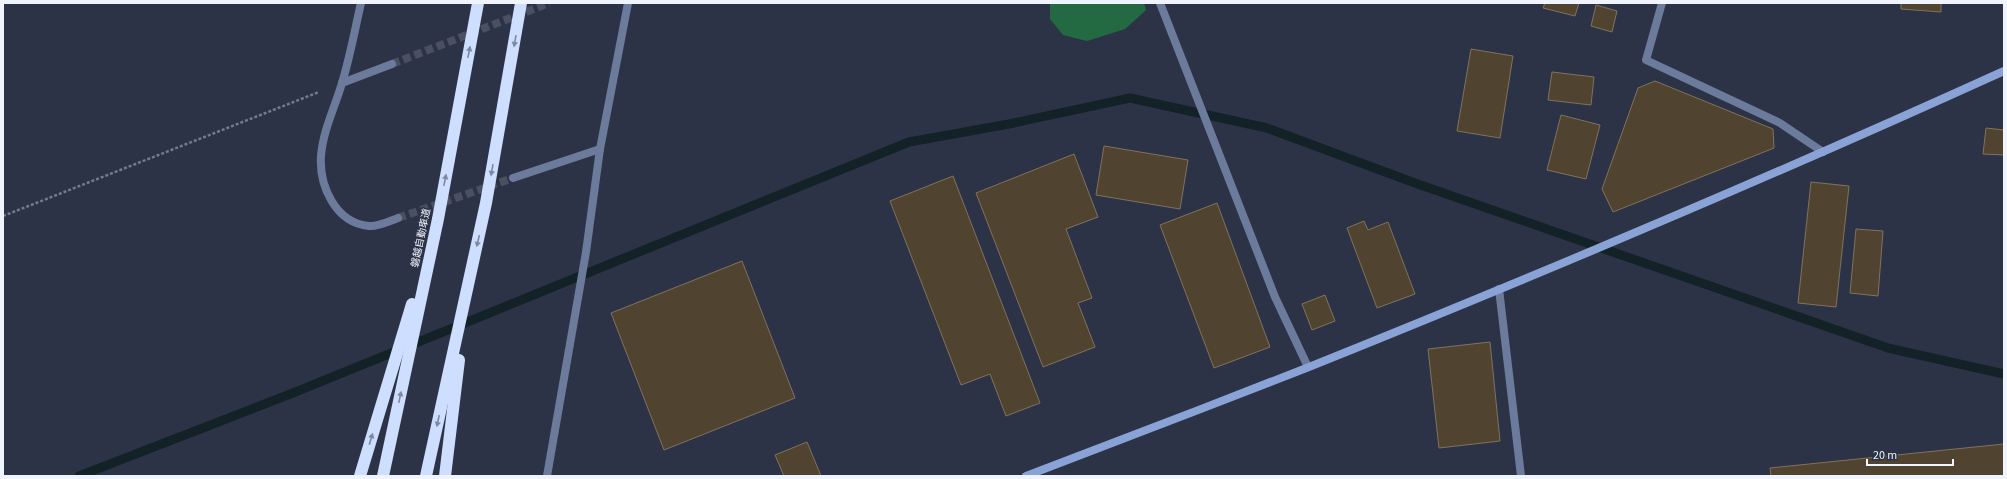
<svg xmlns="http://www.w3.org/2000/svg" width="2007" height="479" viewBox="0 0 2007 479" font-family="'Source Sans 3','Noto Sans JP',sans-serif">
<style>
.forest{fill:#236a42}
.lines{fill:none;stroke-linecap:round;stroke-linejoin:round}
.stream{stroke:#122226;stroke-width:9}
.building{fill:#50432f;stroke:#81725d}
.street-tunnel{stroke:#4a5062;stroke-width:8;stroke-dasharray:8 4;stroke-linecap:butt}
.path{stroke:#757a8a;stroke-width:2.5;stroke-dasharray:3 2;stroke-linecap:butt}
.street{stroke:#6c7b9b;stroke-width:8}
.secondary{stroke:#8aa3d6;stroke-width:8}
.highway{stroke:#cedefe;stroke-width:12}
.oneway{fill:#7e88a2}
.labels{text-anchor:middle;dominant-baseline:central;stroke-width:3;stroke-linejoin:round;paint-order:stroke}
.street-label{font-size:10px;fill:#f0f4fe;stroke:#2d3347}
</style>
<rect width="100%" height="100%" fill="#2d3347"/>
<polygon class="forest" points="1050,3 1144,3 1146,10 1125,29 1087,41 1063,35 1050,19"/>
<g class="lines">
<polyline class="stream" points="79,476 293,393 909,142 1009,124 1130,98 1267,128 1415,183 1888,348 2004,374"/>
</g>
<g class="building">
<polygon points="1545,3 1579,3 1575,16 1543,8"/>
<polygon points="1901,3 1941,3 1941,12 1901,9"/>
<polygon points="1596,5 1617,11 1612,32 1591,26"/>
<polygon points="1471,49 1513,56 1500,138 1457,131"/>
<polygon points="1552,72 1594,77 1591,105 1548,100"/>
<polygon points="1655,81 1773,129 1774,148 1613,212 1602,189 1638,88"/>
<polygon points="1561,115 1600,125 1586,179 1547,170"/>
<polygon points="1986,128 2004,130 2004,155 1983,154"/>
<polygon points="1104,146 1188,160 1180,209 1096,195"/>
<polygon points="1074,154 1098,217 1066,229 1092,298 1078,303 1095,347 1043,367 976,193"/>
<polygon points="953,176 1040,403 1006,416 990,374 961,385 890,201"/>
<polygon points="1811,182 1849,186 1836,307 1798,303"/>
<polygon points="1217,203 1270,347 1214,368 1160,225"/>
<polygon points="1364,221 1368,230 1388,222 1415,294 1377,308 1347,228"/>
<polygon points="1856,229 1883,231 1878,296 1850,293"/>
<polygon points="742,261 795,398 664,450 611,313"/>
<polygon points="1325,295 1335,321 1312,330 1302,304"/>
<polygon points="1490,342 1500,441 1439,448 1428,349"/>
<polygon points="807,442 821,476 784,476 775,455"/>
<polygon points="2004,444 2004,476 1771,476 1770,468"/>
</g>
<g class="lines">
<g class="street-tunnel">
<polyline points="392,64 549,3"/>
<polyline points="398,218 513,178"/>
</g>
<polyline class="path" points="3,216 319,92"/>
<g class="street">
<path d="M 361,3 C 355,29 350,57 342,83 C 335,107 323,130 321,156 C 319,185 335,223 369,226 C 377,227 390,221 398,218"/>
<polyline points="1160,3 1275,297 1308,367"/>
<polyline points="1662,3 1646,60 1780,123 1823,152"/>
<polyline points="342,83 392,64"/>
<polyline points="513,178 600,149"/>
<polyline points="1499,289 1521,476"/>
<polyline points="547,476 586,252 600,149 628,3"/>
</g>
<path class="secondary" d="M 1026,476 C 1120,440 1215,404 1309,367 C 1543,273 1775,175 2004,71"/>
<g class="highway">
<polyline points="360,476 412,304"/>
<polyline points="383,476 438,219 478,3"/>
<polyline points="426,476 486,203 521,3"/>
<polyline points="445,476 459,360"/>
</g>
</g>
<defs><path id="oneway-solid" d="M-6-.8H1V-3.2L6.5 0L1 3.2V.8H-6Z"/></defs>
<g class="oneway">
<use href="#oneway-solid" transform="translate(515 41) rotate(100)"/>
<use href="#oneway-solid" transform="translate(469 52) rotate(-79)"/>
<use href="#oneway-solid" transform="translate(492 170) rotate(100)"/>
<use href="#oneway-solid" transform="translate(445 180) rotate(-79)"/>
<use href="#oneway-solid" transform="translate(478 241) rotate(103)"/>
<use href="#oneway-solid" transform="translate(400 397) rotate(-78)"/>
<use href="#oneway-solid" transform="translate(438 421) rotate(102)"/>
<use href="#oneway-solid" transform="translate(371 439) rotate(-73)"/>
</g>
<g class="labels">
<g class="street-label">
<text transform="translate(421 238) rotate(-78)">磐越自動車道</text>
</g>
</g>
<rect width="2007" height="479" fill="none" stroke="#f0f4fe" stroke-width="8"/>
<path d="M1867 459v6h86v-6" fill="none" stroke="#f0f4fe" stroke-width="2"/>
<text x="1873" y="459" font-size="12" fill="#f0f4fe" stroke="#2d3347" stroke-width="3" paint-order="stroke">20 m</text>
</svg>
